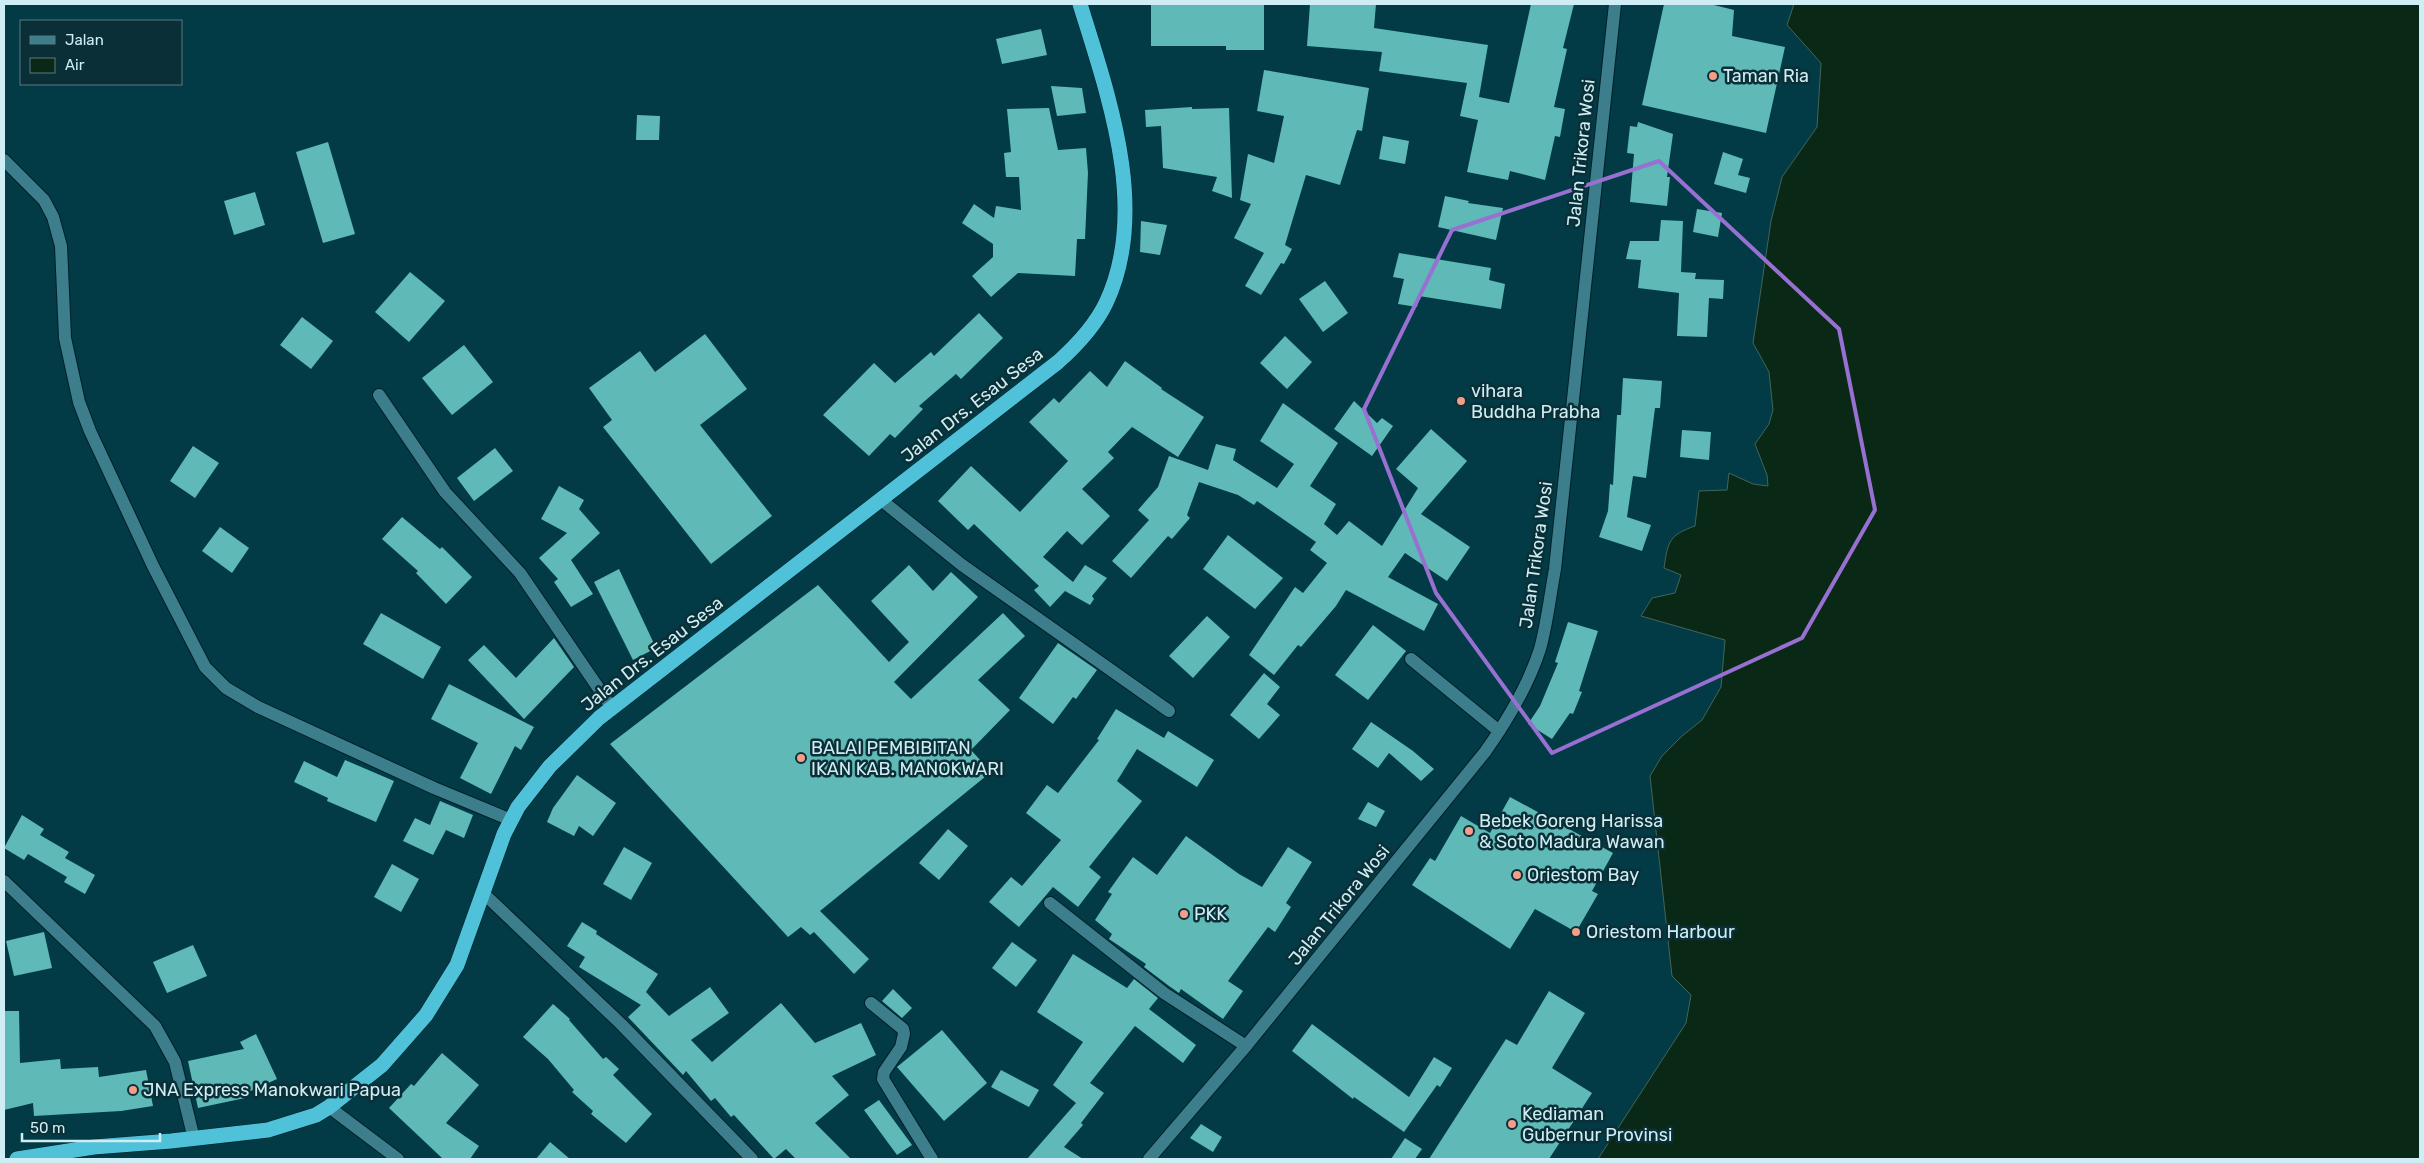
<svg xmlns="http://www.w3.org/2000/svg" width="2424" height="1163" viewBox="0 0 2424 1163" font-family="Rubik,sans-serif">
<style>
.water{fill:#092916;stroke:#446459}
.building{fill:#5eb9b7}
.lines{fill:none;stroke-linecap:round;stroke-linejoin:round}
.minor-casing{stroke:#002027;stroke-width:14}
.highway-casing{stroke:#002027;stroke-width:16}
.minor{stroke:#3d7e8c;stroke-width:12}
.highway{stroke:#4fc1d9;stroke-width:15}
.marked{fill:none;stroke:#9870d2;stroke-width:4;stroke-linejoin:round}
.poi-dot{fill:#f49e89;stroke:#0b2f36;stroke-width:2}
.labels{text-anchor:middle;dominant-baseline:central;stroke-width:5;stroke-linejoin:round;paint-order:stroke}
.poi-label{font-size:18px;fill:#ceedf5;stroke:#0b2f36;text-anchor:start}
.street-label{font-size:18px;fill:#ceedf5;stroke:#0b2f36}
</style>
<rect width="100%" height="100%" fill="#023b45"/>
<path class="water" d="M 1794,4 L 2420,4 L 2420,1159 L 1598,1159 L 1686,1023 L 1691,995 L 1672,976 L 1650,776 L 1662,756 L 1682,736 L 1702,720 L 1721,687 L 1725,640 L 1641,616 L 1652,598 L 1675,593 L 1681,575 L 1664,568 C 1668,541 1669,535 1695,526 L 1699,491 L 1727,490 L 1729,473 L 1753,484 L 1768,486 L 1767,475 L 1755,444 L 1769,424 L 1773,410 L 1769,372 L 1753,343 L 1771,221 L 1782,177 L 1817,127 L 1821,63 L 1787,25 Z"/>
<g class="building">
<polygon points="1151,4 1264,4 1264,50 1226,50 1226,46 1151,46"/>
<polygon points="1310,4 1376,4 1374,28 1488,45 1479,97 1509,103 1531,4 1574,4 1563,48 1567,49 1554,107 1565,109 1560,137 1555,136 1545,180 1510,171 1508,180 1467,172 1478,120 1460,116 1467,83 1379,71 1382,52 1307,46"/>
<polygon points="1664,4 1710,4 1734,10 1732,36 1785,47 1766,133 1642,105"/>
<polygon points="1041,29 1047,55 1002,64 996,39"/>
<polygon points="1264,70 1369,88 1362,131 1357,130 1340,185 1306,175 1285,245 1292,249 1284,264 1281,263 1261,295 1245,286 1264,253 1234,238 1251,204 1240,200 1248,154 1274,163 1284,116 1257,111"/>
<polygon points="1051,86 1082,88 1086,113 1057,116"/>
<polygon points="1192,107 1192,109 1229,108 1232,198 1212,191 1217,177 1163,168 1161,126 1146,127 1145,110"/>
<polygon points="1049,108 1058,150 1086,148 1088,173 1085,239 1077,239 1075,276 1018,273 991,297 972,276 993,257 993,244 962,223 974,204 994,218 996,206 1021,210 1019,177 1006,177 1004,153 1011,152 1007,109"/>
<polygon points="637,115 660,116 659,140 636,140"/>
<polygon points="1638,122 1673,134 1667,177 1670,177 1667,206 1630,202 1634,154 1627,153 1630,126 1637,127"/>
<polygon points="1383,136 1409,141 1405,164 1379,159"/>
<polygon points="328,142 355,234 323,243 296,152"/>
<polygon points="1723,152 1743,159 1738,175 1750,178 1746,193 1714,184"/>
<polygon points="255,192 265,225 234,235 224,201"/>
<polygon points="1445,196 1469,201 1468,203 1503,208 1496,240 1438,227"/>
<polygon points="1697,209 1722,213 1718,237 1693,232"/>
<polygon points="1661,220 1683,221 1681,272 1696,273 1695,279 1724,280 1723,299 1709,298 1707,337 1677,336 1679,293 1638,288 1641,260 1626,259 1630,241 1659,241"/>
<polygon points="1141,221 1167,225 1160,255 1140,252"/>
<polygon points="1399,253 1491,268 1489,280 1505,284 1501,309 1419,296 1417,307 1398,304 1404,279 1393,277"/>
<polygon points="410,272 445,301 409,342 375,312"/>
<polygon points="1325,281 1348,313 1323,332 1299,299"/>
<polygon points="979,313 1003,338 961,379 956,374 919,406 923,409 895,438 890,434 869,456 823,415 874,363 895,383 931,352 934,356"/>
<polygon points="302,317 333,341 311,369 280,345"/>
<polygon points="705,334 747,389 700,425 772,516 711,564 603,427 612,420 589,388 640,351 655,372"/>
<polygon points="1285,336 1312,362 1287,389 1260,363"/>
<polygon points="464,345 493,382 452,415 422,378"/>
<polygon points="1125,361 1162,388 1161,389 1204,417 1178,457 1132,427 1108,452 1114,458 1082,489 1110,516 1082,545 1067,531 1043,557 1073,582 1085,565 1107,578 1092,596 1094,599 1090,605 1065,591 1050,607 1034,590 1039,586 974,524 968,530 938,501 971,466 1020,512 1068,461 1029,422 1054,398 1059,403 1090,371 1107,387"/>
<polygon points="1623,378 1662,381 1660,408 1655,408 1646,478 1633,476 1627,517 1651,525 1642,551 1599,537 1608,511 1610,484 1613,485 1617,415 1621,415"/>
<polygon points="1354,401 1377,423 1382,418 1393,426 1372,456 1334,429"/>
<polygon points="1283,403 1338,443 1310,486 1336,504 1324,524 1337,535 1349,521 1382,546 1418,488 1396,469 1431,429 1467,461 1421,514 1470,547 1447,581 1405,553 1388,577 1438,604 1424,631 1346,590 1336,606 1301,647 1298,645 1274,675 1249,655 1295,587 1303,593 1327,563 1310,550 1316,542 1257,501 1254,505 1238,495 1199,482 1187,515 1190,518 1172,539 1168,536 1131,578 1112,561 1149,520 1138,510 1158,487 1169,456 1208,470 1216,444 1236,449 1233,460 1277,488 1294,464 1260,441"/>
<polygon points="1682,430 1711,432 1709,460 1680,457"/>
<polygon points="193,446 219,463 195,498 170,481"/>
<polygon points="495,448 513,471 474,501 457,478"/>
<polygon points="559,486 584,500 579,509 600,533 571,560 593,594 571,607 554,582 558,579 539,558 567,533 541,519"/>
<polygon points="402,517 440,549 442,547 472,577 446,604 416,573 418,571 382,539"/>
<polygon points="220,527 249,548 232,573 202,551"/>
<polygon points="1228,535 1283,578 1255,609 1203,569"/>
<polygon points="909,565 933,591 951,572 978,597 894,682 911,699 1003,613 1025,636 978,680 1010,710 971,750 991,772 820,911 869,959 854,974 814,932 810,935 801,927 788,937 610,744 818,585 889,662 909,642 871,601"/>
<polygon points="619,569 656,648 633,660 594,582"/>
<polygon points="381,613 441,647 423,679 363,644"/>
<polygon points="1207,616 1230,637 1193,678 1169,656"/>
<polygon points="1568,622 1598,631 1579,691 1582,692 1573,714 1570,713 1552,739 1528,724 1540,706 1558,663 1555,662"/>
<polygon points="1373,625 1406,651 1368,700 1335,675"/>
<polygon points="554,638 574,667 524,719 468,660 484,645 516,678"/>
<polygon points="1058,643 1097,670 1076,699 1073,697 1053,724 1019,698"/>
<polygon points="1264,673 1280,687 1267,704 1280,715 1259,739 1230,715"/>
<polygon points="449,684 534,727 521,750 515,746 491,794 460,778 478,743 431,719"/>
<polygon points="1116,709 1164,738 1168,731 1214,760 1197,787 1137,749 1117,781 1142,801 1089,867 1101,877 1078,907 1053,887 1019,927 989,902 1011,877 1022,886 1061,840 1026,813 1047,785 1058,793 1099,740 1097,739"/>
<polygon points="1371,722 1413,751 1434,769 1421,781 1389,753 1378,768 1352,749"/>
<polygon points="345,760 394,781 376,822 327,801 328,798 294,782 304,761 337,777"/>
<polygon points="577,775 616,803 593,836 579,826 574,836 547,822 553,808"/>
<polygon points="1510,797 1613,853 1592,891 1598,894 1576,932 1535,909 1510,949 1412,885 1430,858 1435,861 1461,816 1490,833"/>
<polygon points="440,801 473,815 464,838 446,830 433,855 403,841 415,818 430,825"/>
<polygon points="1368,802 1385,811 1376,827 1358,819"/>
<polygon points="22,815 44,829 40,835 69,852 65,858 95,875 85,894 64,882 67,877 28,854 24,860 4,848"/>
<polygon points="948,829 968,846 939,880 919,863"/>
<polygon points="1186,836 1239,874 1262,887 1288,847 1312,862 1286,903 1291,907 1275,932 1268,927 1228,981 1243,991 1223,1019 1181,989 1179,993 1169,986 1144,967 1146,964 1109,939 1112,934 1095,920 1112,894 1108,892 1133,857 1157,875"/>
<polygon points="624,847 652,863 631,900 603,884"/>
<polygon points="392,864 419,879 401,912 374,897"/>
<polygon points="582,922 597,931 596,934 658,974 646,992 669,1016 710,987 729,1013 691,1040 712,1062 781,1003 815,1043 861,1023 876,1055 832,1076 849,1095 815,1123 851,1159 796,1159 786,1149 774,1159 734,1115 731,1117 715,1098 711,1101 686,1071 683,1075 628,1017 641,1005 579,967 585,957 567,946"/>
<polygon points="44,932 52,968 14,976 6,941"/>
<polygon points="1012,942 1037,960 1016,987 992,968"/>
<polygon points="193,945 207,976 167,993 153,962"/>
<polygon points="1073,954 1127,988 1134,979 1158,998 1149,1009 1196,1045 1183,1063 1135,1026 1090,1083 1104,1093 1081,1123 1083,1125 1064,1147 1083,1159 1027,1159 1076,1103 1053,1085 1083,1042 1037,1012"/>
<polygon points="893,989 912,1008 902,1018 882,1001"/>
<polygon points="1549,991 1585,1013 1552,1068 1592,1093 1549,1159 1429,1159 1506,1039 1517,1045"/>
<polygon points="553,1004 570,1019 569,1020 603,1059 606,1057 619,1069 613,1075 652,1114 626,1143 591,1114 593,1111 572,1092 574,1090 548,1059 523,1037"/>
<polygon points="4,1011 19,1011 20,1063 60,1059 61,1069 98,1067 99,1077 146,1070 153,1106 121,1111 34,1116 33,1103 4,1110"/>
<polygon points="1312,1024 1409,1097 1434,1057 1452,1068 1440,1087 1437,1085 1404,1132 1354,1097 1353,1099 1292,1051"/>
<polygon points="942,1030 987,1083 944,1121 897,1067"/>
<polygon points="256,1034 277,1079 244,1094 245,1098 198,1108 188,1061 244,1049 240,1042"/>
<polygon points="442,1053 479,1085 446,1123 479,1146 470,1159 443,1159 389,1108 411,1084 414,1086"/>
<polygon points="1001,1070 1039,1090 1029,1107 991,1087"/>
<polygon points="879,1100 912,1145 897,1155 864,1110"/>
<polygon points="1201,1124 1222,1137 1213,1152 1190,1138"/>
<polygon points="1405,1138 1422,1149 1415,1159 1391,1159"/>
<polygon points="550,1142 570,1159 536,1159"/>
</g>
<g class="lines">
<g class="minor-casing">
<g id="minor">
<polyline points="4,160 44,200 53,217 61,246 65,338 79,402 90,431 153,566 205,667 226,688 258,707 434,788 511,820"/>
<polyline points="379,395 445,492 520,573 612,708"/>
<polyline points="880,499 962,565 1169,711"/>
<polyline points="1411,659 1499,731"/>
<polyline points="4,881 155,1026 175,1062 194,1139"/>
<polyline points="482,892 621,1024 752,1159"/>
<polyline points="1050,903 1164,993 1246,1046"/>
<polyline points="871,1003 903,1029 904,1034 901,1047 884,1072 883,1079 932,1159"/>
<polyline points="329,1107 398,1159"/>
<path d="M 1149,1159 L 1246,1046 L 1485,752 C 1507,721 1528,686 1540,649 C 1547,624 1550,596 1555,569 L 1615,4"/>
</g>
</g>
<g class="highway-casing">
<path id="highway" d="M 17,1159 L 94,1147 L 171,1141 L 268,1130 L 316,1115 L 329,1107 L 382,1065 L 426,1015 L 457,965 L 504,834 L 518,807 L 550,766 L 599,718 L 1058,362 C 1077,345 1095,326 1106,303 C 1150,210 1108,95 1080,4"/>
</g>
<use href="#minor" class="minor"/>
<use href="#highway" class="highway"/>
</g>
<path class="marked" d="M 1659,161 L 1839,329 L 1875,510 L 1802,638 L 1552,753 L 1436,593 L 1364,409 L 1452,230 Z"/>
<g class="poi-dot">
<circle cx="1713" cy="76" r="5"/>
<circle cx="1461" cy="401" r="5"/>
<circle cx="801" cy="758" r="5"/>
<circle cx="1469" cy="831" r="5"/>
<circle cx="1517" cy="875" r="5"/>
<circle cx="1184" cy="914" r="5"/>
<circle cx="1576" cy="932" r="5"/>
<circle cx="133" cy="1090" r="5"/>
<circle cx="1512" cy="1124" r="5"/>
</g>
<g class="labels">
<g class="poi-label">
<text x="1723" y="76">Taman Ria</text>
<text x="1471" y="391">vihara<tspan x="1471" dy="21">Buddha Prabha</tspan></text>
<text x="811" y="748">BALAI PEMBIBITAN<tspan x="811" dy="21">IKAN KAB. MANOKWARI</tspan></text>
<text x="1479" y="821">Bebek Goreng Harissa<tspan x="1479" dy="21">&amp; Soto Madura Wawan</tspan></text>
<text x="1527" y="875">Oriestom Bay</text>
<text x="1194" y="914">PKK</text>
<text x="1586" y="932">Oriestom Harbour</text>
<text x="143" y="1090">JNA Express Manokwari Papua</text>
<text x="1522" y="1114">Kediaman<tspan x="1522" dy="21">Gubernur Provinsi</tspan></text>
</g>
<g class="street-label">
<text transform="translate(1581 153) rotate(-84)">Jalan Trikora Wosi</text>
<text transform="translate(972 405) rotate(-38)">Jalan Drs. Esau Sesa</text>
<text transform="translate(1536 555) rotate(-82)">Jalan Trikora Wosi</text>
<text transform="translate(652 654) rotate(-38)">Jalan Drs. Esau Sesa</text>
<text transform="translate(1339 905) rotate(-51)">Jalan Trikora Wosi</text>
</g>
</g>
<rect width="2424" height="1163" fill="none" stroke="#ceedf5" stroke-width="10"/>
<rect x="20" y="20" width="162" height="65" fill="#0b2f36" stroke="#597b82"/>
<rect x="30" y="36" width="25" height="8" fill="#3d7e8c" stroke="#597b82"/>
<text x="65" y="45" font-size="15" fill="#ceedf5">Jalan</text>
<rect x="30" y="58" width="25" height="15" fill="#092916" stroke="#597b82"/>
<text x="65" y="70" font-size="15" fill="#ceedf5">Air</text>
<path d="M22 1133v8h138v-8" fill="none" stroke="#ceedf5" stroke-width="2.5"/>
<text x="30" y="1133" font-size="15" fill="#ceedf5" stroke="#0b2f36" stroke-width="4" paint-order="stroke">50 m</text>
</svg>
